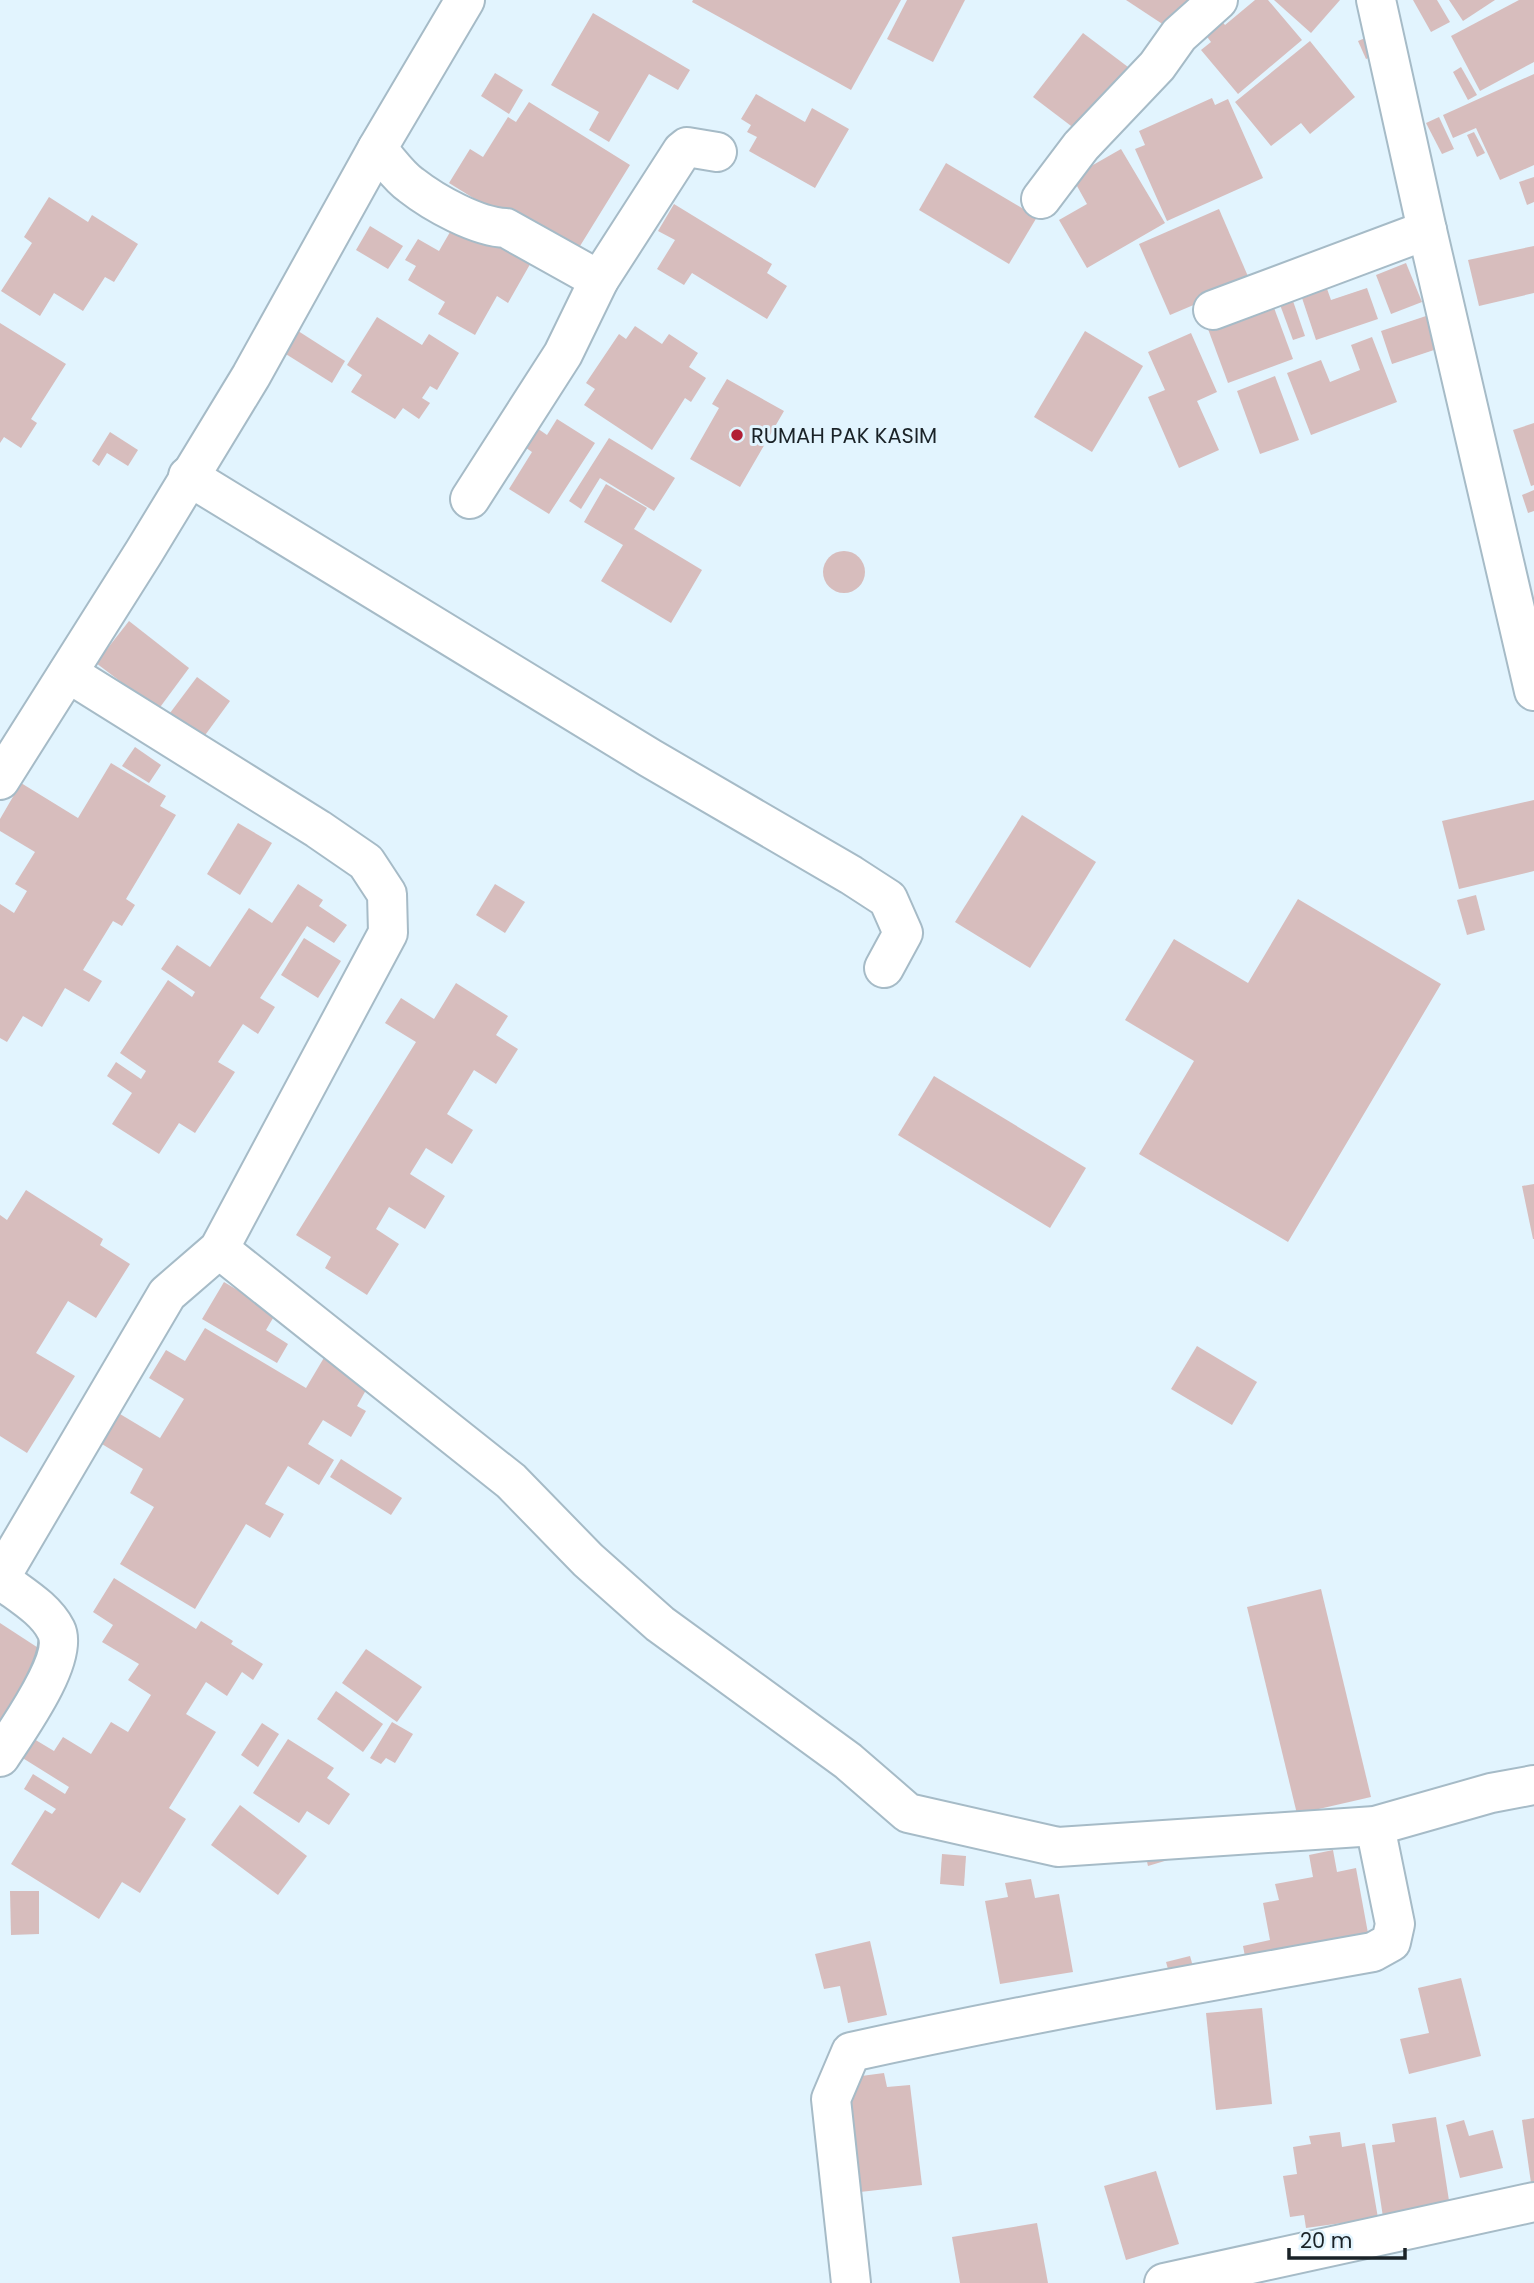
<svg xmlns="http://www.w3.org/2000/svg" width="1534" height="2283" viewBox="0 0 1534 2283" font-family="Poppins,sans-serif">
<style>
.building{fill:#d7bdbd}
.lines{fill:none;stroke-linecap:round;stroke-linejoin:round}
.minor-casing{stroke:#a6bbc7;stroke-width:42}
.minor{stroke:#fff;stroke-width:38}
.poi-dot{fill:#b11e35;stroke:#e2f4fe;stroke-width:2.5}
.labels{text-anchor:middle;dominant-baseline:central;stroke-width:6;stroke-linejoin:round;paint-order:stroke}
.poi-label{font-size:21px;fill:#1a2227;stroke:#e2f4fe;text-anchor:start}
</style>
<rect width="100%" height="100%" fill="#e2f4fe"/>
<g class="building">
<polygon points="693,0 901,0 851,90 692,2"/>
<polygon points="907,0 965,0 933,62 887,39"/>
<polygon points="1126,0 1193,0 1173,31"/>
<polygon points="1255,0 1268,0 1302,40 1238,94 1201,50 1211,42 1205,34 1221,20 1225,25"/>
<polygon points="1274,0 1340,0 1311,33"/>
<polygon points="1413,0 1437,0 1450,22 1431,32"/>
<polygon points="1449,0 1495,0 1463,21"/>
<polygon points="1519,0 1534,0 1534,62 1480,91 1451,36"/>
<polygon points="593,13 690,70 678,90 649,74 609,142 589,130 599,112 551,85"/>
<polygon points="1083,33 1128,67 1079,132 1033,97"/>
<polygon points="1377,33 1385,51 1366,59 1358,41"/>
<polygon points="1310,41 1355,97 1310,134 1301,123 1271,146 1235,102"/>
<polygon points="1461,67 1477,95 1468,100 1453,72"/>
<polygon points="495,73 523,90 509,114 481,96"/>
<polygon points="1534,74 1534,165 1500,180 1476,128 1453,138 1443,115"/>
<polygon points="756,94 805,122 812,108 849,129 815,188 749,151 757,137 747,132 751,125 741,119"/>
<polygon points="1212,98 1215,105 1228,99 1263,178 1167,221 1135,149 1145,145 1139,131"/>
<polygon points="529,102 630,165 572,259 449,183 470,149 483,157 508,117 516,122"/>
<polygon points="1439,117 1454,149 1442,154 1426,123"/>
<polygon points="1474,132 1485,153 1477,157 1467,135"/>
<polygon points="1121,149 1165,223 1087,268 1059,220 1087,204 1072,177"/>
<polygon points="946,163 1037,217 1009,264 919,210"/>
<polygon points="1534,177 1534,202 1527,205 1519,182"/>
<polygon points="49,197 88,222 92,215 138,244 114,282 105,277 83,311 54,293 40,316 1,291 32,243 24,237"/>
<polygon points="674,204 772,264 767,273 787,286 767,319 692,273 684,285 657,269 675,240 658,231"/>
<polygon points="1219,209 1250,281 1170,315 1139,244"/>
<polygon points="457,220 533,259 508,303 497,296 475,335 438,314 445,302 408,280 416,266 405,260 418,239 439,251"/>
<polygon points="370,226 403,246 388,269 356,250"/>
<polygon points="1534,246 1534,293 1479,306 1468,260"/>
<polygon points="1406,263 1422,302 1391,314 1376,275"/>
<polygon points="1326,286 1331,300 1367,288 1378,319 1316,340 1301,295"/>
<polygon points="1292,298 1305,336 1293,340 1279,302"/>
<polygon points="1273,305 1293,359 1228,383 1208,329"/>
<polygon points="1426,316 1437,349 1392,364 1381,331"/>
<polygon points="377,317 422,345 429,334 459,353 437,390 430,386 422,398 430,403 419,419 403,408 395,419 351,392 362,375 347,365"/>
<polygon points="0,323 66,364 31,419 37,423 21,448 4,437 0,443"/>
<polygon points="635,326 662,344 669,334 698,353 689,367 706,378 691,402 685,398 652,450 584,405 595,389 586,383 619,334 626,339"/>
<polygon points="295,329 345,361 332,383 281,351"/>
<polygon points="1085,331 1143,366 1092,452 1034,417"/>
<polygon points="1191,333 1217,392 1197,401 1219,450 1179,468 1148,397 1165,390 1148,352"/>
<polygon points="1372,337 1397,402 1311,435 1287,373 1321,360 1330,382 1360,370 1351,345"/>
<polygon points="1275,376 1299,440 1260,454 1237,391"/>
<polygon points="727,379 784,411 740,487 690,459 719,408 712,404"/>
<polygon points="557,419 595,443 549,514 509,489 532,452 519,443 531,424 547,435"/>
<polygon points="1534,423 1534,485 1531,486 1513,430"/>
<polygon points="110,432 138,450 128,466 107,453 99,466 92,461"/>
<polygon points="609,438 675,478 654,511 600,478 581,509 569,501"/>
<polygon points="606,484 647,508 634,529 702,570 671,623 601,581 623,545 584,522"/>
<polygon points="1534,490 1534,511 1528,513 1522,495"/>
<circle cx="844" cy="572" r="21"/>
<polygon points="129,621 189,668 158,710 96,663"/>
<polygon points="197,677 230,701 203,738 170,713"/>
<polygon points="135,747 161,765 149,783 122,766"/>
<polygon points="111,763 166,796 160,806 176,815 126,899 135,905 122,926 113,921 83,970 102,981 89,1002 65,988 42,1027 23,1016 7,1042 0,1038 0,904 14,913 27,891 15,884 35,852 0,831 0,819 21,783 78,818"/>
<polygon points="1534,800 1534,871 1459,889 1442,821"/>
<polygon points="1022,815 1096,862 1030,968 955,922"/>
<polygon points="238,823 272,843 240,895 207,874"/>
<polygon points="298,884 323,900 319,906 347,925 334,943 307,926 260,998 275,1007 258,1034 243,1024 218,1062 235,1072 195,1133 179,1123 159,1154 112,1124 132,1093 107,1076 116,1062 141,1079 146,1071 120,1053 168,980 192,997 195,992 161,969 177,945 210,967 249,908 272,923"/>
<polygon points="495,884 525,902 505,933 476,915"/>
<polygon points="1476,895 1485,930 1467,935 1457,900"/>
<polygon points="1298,899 1441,984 1288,1242 1139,1154 1194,1061 1125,1020 1174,939 1248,983"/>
<polygon points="304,938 341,961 318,998 281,975"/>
<polygon points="456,983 508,1016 496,1035 518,1049 496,1084 474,1070 447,1114 473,1130 452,1164 426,1148 410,1174 445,1196 425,1229 389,1207 376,1229 399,1244 367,1295 325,1268 331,1257 296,1235 416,1042 385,1023 401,998 434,1019"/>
<polygon points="934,1076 1086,1168 1050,1228 898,1135"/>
<polygon points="1534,1184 1534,1239 1533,1239 1522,1186"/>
<polygon points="26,1190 103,1239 100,1245 130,1264 96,1318 68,1301 36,1353 75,1376 27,1453 0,1436 0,1215 7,1220"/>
<polygon points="224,1282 276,1313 266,1330 288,1344 277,1363 202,1319"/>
<polygon points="205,1328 306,1388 325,1356 370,1383 357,1406 366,1411 351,1437 323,1420 308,1444 334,1460 319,1485 288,1466 265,1504 284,1514 270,1538 246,1524 195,1609 120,1564 154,1507 130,1493 143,1469 92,1438 110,1408 160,1438 184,1399 149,1378 166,1350 185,1361"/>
<polygon points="1197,1346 1257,1382 1232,1425 1171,1389"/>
<polygon points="341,1459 402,1498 391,1515 330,1477"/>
<polygon points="114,1578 196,1629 201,1621 233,1641 231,1644 263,1664 253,1680 242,1672 227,1696 206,1682 186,1714 216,1732 169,1808 186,1819 140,1893 122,1882 99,1919 11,1864 45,1810 52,1814 56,1809 24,1789 33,1774 65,1794 69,1787 21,1757 34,1739 54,1751 63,1737 91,1754 111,1722 128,1732 151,1695 128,1680 139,1664 102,1642 113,1625 93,1612"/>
<polygon points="1321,1589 1371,1797 1297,1814 1247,1607"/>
<polygon points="0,1623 46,1653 0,1724"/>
<polygon points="366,1649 422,1687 397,1722 342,1683"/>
<polygon points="336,1691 383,1724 363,1752 317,1719"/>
<polygon points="392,1722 413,1734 395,1763 386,1758 381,1764 370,1758"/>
<polygon points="262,1723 279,1734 258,1767 241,1755"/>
<polygon points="288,1739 334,1768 327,1778 350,1794 329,1825 307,1811 299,1823 253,1793"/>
<polygon points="240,1805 307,1856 278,1895 211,1845"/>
<polygon points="1164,1844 1168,1860 1148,1866 1144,1849"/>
<polygon points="1333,1850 1337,1872 1356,1868 1370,1944 1247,1967 1243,1946 1270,1940 1263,1903 1279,1900 1275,1884 1313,1877 1309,1855"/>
<polygon points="942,1854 966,1856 964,1886 940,1884"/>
<polygon points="1031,1879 1035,1898 1059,1894 1073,1972 1000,1984 985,1901 1008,1897 1005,1883"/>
<polygon points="10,1891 39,1891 39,1934 11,1935"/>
<polygon points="870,1941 887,2015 848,2023 840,1986 824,1989 815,1954"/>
<polygon points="1190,1956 1196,1977 1172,1983 1166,1962"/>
<polygon points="1461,1978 1481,2056 1409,2074 1400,2039 1429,2033 1418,1988"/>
<polygon points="1262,2008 1272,2104 1216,2110 1206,2013"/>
<polygon points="884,2073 887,2087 910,2085 922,2185 860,2192 846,2078"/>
<polygon points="1436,2117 1450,2207 1383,2217 1372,2145 1395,2142 1392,2124"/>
<polygon points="1534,2118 1534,2190 1532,2190 1522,2120"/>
<polygon points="1464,2120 1469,2136 1493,2130 1503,2168 1460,2178 1446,2125"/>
<polygon points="1340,2132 1342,2147 1365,2143 1378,2218 1306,2228 1304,2215 1290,2217 1283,2176 1297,2174 1293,2147 1311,2144 1309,2136"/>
<polygon points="1156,2171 1179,2244 1126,2260 1104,2186"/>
<polygon points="1037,2223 1048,2283 960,2283 952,2237"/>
</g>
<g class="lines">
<g class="minor-casing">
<g id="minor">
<polyline points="1376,0 1427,230 1534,691"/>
<path d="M 377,149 C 388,160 398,176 411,185 C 434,203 477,227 506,228 L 599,280"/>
<polyline points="1041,199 1081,146 1157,66 1179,35 1218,0"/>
<polyline points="1213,310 1427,230"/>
<polyline points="188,476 650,758 851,875 888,899 903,933 884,968"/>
<polyline points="470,499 563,354 599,280 682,151 687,147 717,152"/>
<polyline points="0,780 144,552 251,376 377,149 465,0"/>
<polyline points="219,1249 511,1481 588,1560 660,1624 848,1761 908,1813 1058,1847 1375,1826 1491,1793 1534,1785"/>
<polyline points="0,1578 167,1294 219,1249 388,933 387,894 366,862 318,829 68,673"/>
<path d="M 0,1579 C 19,1594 45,1608 56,1630 C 70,1658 16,1732 0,1757"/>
<path d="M 851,2283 L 831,2099 L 851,2052 C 1025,2014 1199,1983 1373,1952 L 1391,1942 L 1395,1924 L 1375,1826"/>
<polyline points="1164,2283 1534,2202"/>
</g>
</g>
<use href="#minor" class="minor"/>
</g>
<circle class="poi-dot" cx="737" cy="435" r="7"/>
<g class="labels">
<g class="poi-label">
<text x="751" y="435">RUMAH PAK KASIM</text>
</g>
</g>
<path d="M1289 2248v10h116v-10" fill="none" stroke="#1a2227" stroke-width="3.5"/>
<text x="1300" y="2248" font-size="21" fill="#1a2227" stroke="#e2f4fe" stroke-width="5" paint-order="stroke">20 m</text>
</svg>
